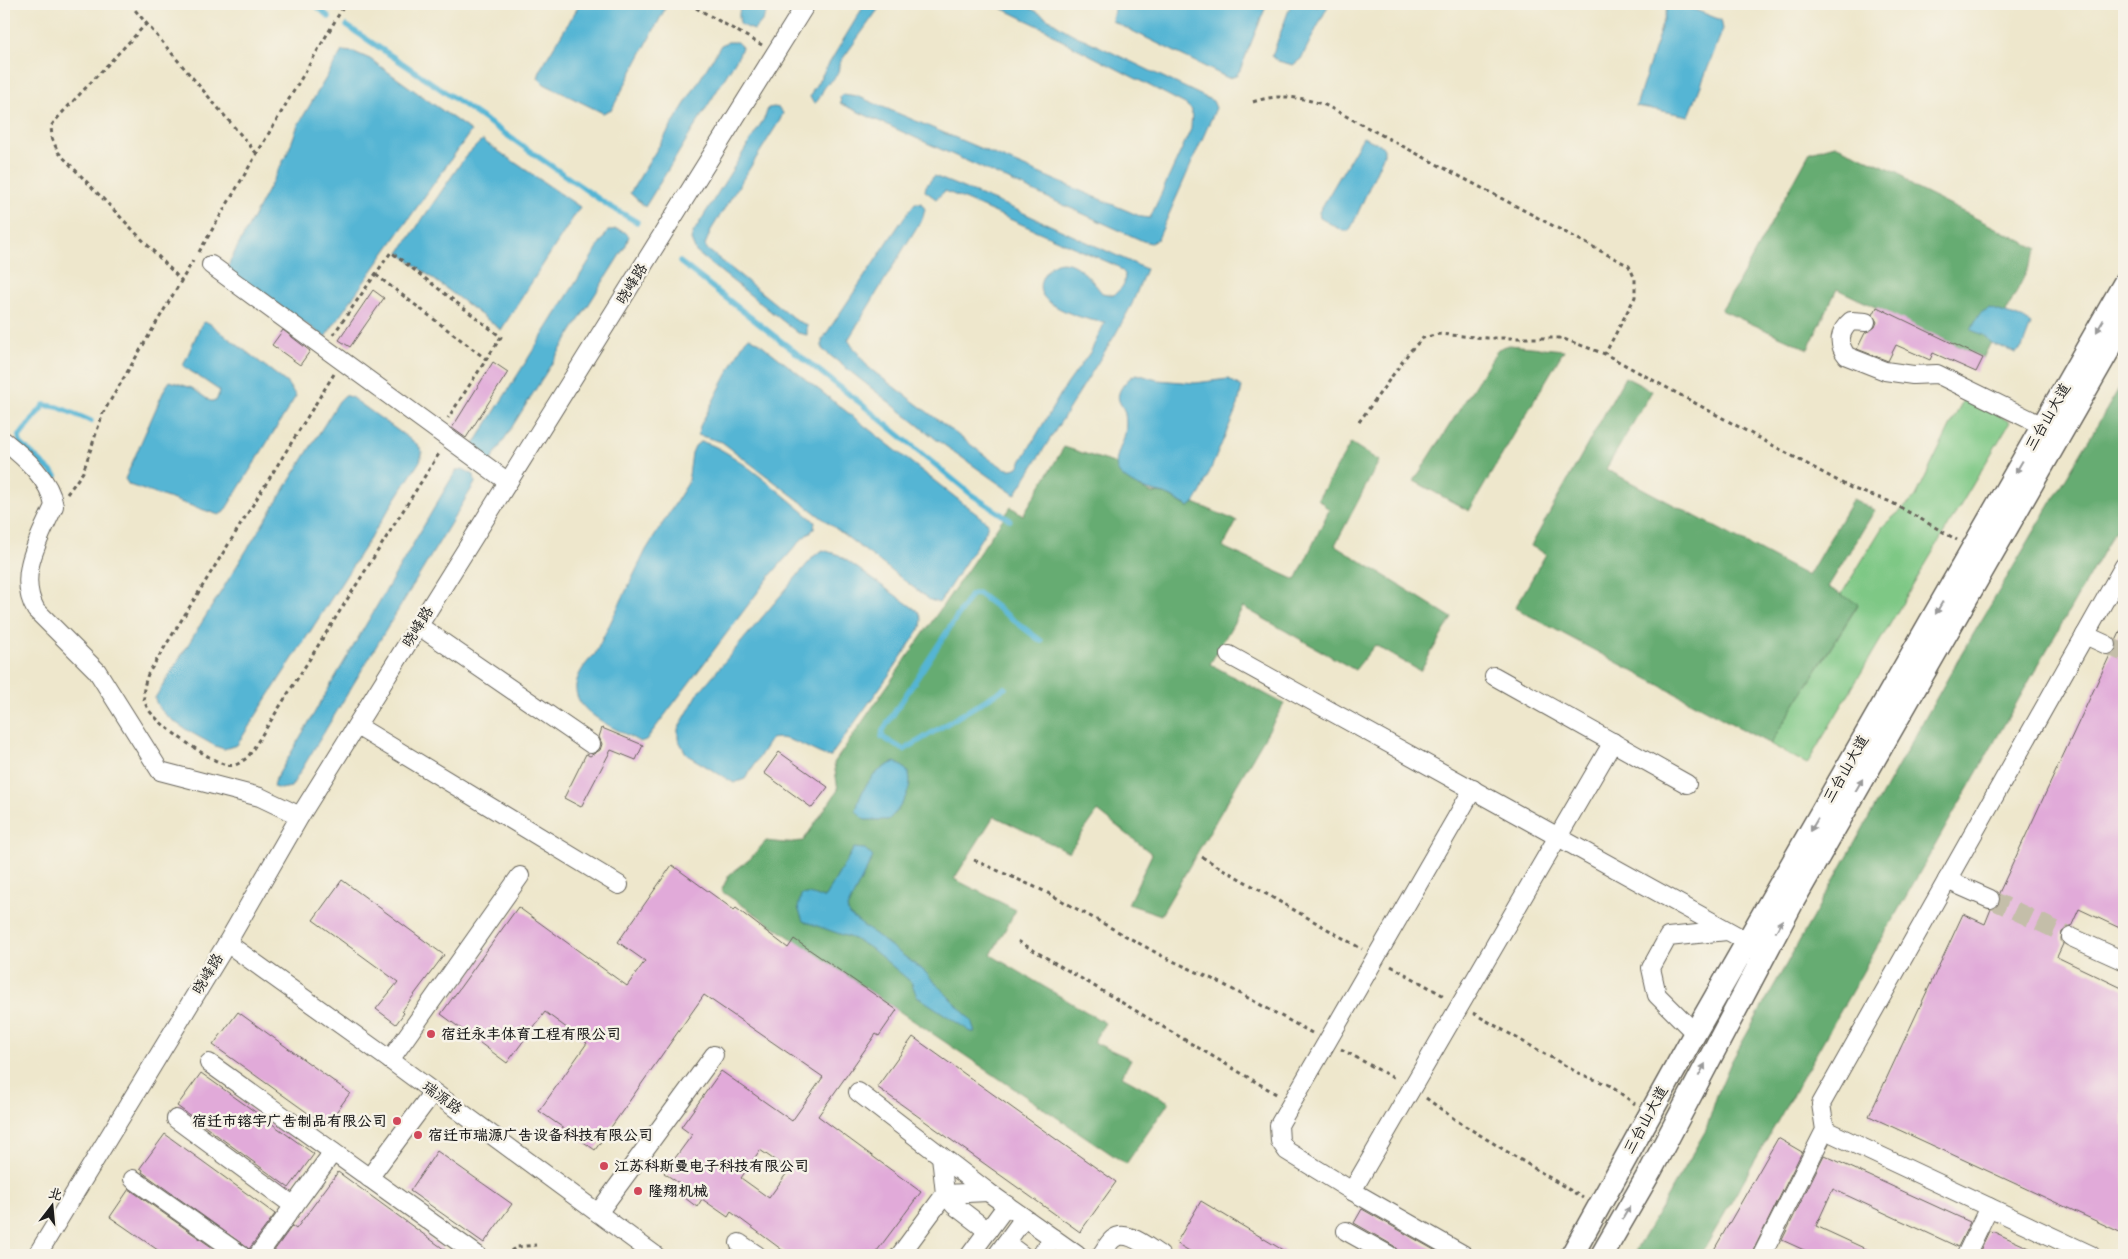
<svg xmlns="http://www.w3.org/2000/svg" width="2128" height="1259" viewBox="0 0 2128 1259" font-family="Pangolin,'LXGW WenKai TC',sans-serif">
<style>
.green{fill:#7ec885;stroke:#4d7250}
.forest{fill:#66ac72;stroke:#416447}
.water{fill:#55b5d4;stroke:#386878}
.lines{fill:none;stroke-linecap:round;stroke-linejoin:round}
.stream{stroke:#55b5d4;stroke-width:5.5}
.building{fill:#e1aad9;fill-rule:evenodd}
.minor-tunnel{stroke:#c4bea9;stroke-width:18;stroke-dasharray:18 9;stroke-linecap:butt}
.minor-casing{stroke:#66635a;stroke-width:20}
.major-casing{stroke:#66635a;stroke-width:25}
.path{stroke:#66635a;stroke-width:3;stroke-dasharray:4 4;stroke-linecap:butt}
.minor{stroke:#fff;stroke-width:18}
.major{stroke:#fff;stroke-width:22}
.oneway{fill:#999}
.poi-dot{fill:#d1495b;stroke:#f7f3e8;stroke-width:2}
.labels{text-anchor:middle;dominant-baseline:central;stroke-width:5;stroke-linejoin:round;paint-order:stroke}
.street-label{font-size:15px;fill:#1c1c1c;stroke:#f7f3e8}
.poi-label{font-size:15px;font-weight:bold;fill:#1c1c1c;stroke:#f7f3e8;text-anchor:start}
</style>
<rect width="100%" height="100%" fill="#f7f3e8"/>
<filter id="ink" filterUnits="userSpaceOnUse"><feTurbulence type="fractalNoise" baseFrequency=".02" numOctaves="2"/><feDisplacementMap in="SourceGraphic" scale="10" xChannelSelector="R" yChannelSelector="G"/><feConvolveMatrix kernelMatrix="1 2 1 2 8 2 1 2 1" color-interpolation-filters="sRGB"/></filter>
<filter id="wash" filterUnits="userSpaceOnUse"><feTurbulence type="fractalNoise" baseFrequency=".0096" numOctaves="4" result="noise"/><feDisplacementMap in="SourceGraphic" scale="20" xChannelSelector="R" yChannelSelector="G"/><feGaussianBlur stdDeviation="1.12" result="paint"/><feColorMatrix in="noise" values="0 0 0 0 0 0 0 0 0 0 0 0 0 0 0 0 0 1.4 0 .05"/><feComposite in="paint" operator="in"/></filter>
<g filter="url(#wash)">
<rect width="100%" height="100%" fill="#eee7cc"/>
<polygon class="green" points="1964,398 2010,422 1807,764 1770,744 1858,605 1841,595 1883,526 1915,498"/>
<g class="forest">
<polygon points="1835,145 1900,173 1913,187 2038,249 1983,358 1837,289 1808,349 1721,310 1736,287 1810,152"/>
<polygon points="1509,345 1564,350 1469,511 1414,481 1498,349"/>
<polygon points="1625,377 1652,391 1606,469 1808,576 1853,499 1875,510 1828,587 1858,604 1770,744 1515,608 1546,554 1531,546"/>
<polygon points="2124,380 2124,515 1701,1255 1633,1255 1706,1130 1717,1095 1731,1062 1958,660"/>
<polygon points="1351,443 1379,461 1335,545 1452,618 1420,671 1375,645 1355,670 1243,607 1210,664 1284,704 1161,915 1128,904 1152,854 1098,811 1069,852 994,816 954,879 1016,910 991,955 1105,1023 1093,1042 1131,1059 1122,1076 1169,1102 1126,1164 721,891 729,875 750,859 766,841 784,843 803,841 838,790 834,763 1011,507 1023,515 1064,447 1117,464 1119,473 1139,487 1151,493 1166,494 1188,507 1194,503 1237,521 1223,547 1296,580 1329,510 1318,499"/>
</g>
<g class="water">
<polygon points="580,4 660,4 665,9 612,109 603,113 544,84 538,78 541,68"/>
<path d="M 743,4 L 771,4 L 762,21 L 754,30 L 741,25 C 738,18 738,10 743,4 Z"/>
<path d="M 865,4 L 882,4 L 839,64 C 839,79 833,77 825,87 C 821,92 821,99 814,104 L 810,97 L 813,90 Z"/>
<path d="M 993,4 C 1001,4 1013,2 1020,4 C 1044,12 1062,32 1086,40 L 1213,101 L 1216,108 L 1158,239 L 1151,243 L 1143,241 L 841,104 L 840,97 L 843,94 L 857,96 L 1142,217 L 1150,218 L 1191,129 L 1192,110 L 1185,104 L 1059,39 L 1047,30 Z"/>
<polygon points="1115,4 1267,4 1240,70 1236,76 1228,78 1112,21"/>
<polygon points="1291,4 1310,4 1318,7 1321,4 1329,4 1301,59 1293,65 1278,61 1272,56"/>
<polygon points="1672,4 1680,4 1721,20 1723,29 1689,116 1636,106 1668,6"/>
<polygon points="728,42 737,42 742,47 739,55 645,207 630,193 721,45"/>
<polygon points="342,51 354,52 370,59 471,131 325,337 228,270 230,261 288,152 298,125"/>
<polygon points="774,107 779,108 783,113 780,120 711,230 705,245 707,249 797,321 807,325 807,335 798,333 696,252 691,240 693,233 765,117 768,108"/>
<polygon points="1363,137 1381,145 1384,149 1384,154 1353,224 1349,231 1343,231 1320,218 1319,212"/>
<polygon points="482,140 580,207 501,330 399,253 465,157"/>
<path d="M 934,176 L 1017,210 L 1146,269 L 1132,304 L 1115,335 L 1015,495 L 937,440 L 822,349 L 822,340 L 905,216 L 915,203 L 921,203 L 925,209 L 923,217 L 848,340 L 869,368 L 991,460 C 1001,465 1007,473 1018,467 L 1063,390 L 1091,351 L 1105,322 C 1090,322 1046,308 1041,292 C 1039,286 1041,278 1045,273 C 1064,246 1089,276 1102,293 L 1114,295 L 1124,285 L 1125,274 L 1117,266 L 950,193 L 945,191 L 936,199 L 925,191 L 926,186 Z"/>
<polygon points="616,229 625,232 629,236 626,245 490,462 473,446 603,239 608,231"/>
<path d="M 1990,308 L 2024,319 L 2031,324 L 2022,348 L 2016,353 L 1993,344 L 1983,335 L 1971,330 C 1976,320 1978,311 1990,308 Z"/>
<polygon points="204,322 209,323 287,383 296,396 224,512 219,515 129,485 125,479 165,388 170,381 192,388 210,401 216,401 220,391 183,366 200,327"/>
<polygon points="749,337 757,341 988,523 986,531 939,603 930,600 722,442 698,435 700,426 744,342"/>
<path d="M 1137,374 L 1157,380 L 1195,383 L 1228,379 L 1242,387 L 1238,405 L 1201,492 L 1194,503 L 1189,507 C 1181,503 1173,497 1165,494 C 1147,490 1134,488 1120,474 C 1110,463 1123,445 1125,433 C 1126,428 1126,420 1125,414 C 1124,406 1116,402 1119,393 C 1121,386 1130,376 1137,374 Z"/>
<path d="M 345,395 L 351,397 L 418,445 L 422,452 L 420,461 L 237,745 L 224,749 L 215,746 C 200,737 156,716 155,698 L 339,401 Z"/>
<path d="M 700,442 C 724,442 791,502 812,519 L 815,522 L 814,529 L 802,539 L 770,576 L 646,740 L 640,742 C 602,721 546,702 595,654 L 646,550 L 688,483 L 692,453 L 695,446 Z"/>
<polygon points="463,469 474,475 475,483 291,787 281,789 273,787 274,782 451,479 457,470"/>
<path d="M 823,550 L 839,555 L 919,612 L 922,619 L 921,627 L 894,668 L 830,757 C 811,752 790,734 771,739 L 745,779 L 734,783 L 687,755 L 678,739 L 678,729 L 699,692 L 814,556 Z"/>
<path d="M 895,762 C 901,765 907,769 909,775 C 914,789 898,812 888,820 L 865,820 L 856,811 C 861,788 873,770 895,762 Z"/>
<path d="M 854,848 L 865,849 L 873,857 L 847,908 L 849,915 L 924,971 L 971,1020 L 975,1032 L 971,1032 L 917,996 L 911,982 L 872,949 L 854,939 L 803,921 L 798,908 L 801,895 C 812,892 818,899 825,897 Z"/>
</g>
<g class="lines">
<g class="stream">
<polyline points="314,4 329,17"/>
<polyline points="347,26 429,81 609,206 637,222"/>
<polyline points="680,262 859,402 972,495 1010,520"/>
<polyline points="56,476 20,443 19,437 44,405 58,407 91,421"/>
<polyline points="1005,688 904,750 882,737 883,730 971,595 978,593 1041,641"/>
</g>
</g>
<g id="blocks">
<g class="building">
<polygon points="373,290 384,298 350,347 339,340"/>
<polygon points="1877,307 1983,358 1976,372 1933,353 1930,360 1896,345 1888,361 1857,349 1865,333 1875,327 1877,322 1873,315"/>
<polygon points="283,330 310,351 300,365 272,345"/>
<polygon points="493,362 508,372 466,438 452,428"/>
<polygon points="2124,624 2124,930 2079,909 2071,927 2062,932 2061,939 2063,944 2057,957 2124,989 2124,1234 1869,1116 1963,914 1985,924 1991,909 1999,904 1999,893 2110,655 2116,650 2116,641"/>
<polygon points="602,728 643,745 636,760 611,750 581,807 564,798 586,754 590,756 600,750 602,744 599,737"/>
<polygon points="779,752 828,787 812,808 764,773"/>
<path d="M 672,865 L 734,910 L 736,908 L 788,948 L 794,939 L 897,1010 L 879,1036 L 876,1034 L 818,1116 L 921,1192 L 874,1255 L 789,1255 L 731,1212 L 728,1217 L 702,1199 L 697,1207 L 681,1195 L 686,1188 L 664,1173 L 692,1135 L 681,1127 L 721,1071 L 792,1121 L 823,1077 L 704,995 L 595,1150 L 539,1111 L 587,1043 L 545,1012 L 507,1063 L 441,1014 L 518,907 L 627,986 L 645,961 L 618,942 ZM 760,1150 L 789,1170 L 769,1198 L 741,1178 Z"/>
<polygon points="342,880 444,955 402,1011 404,1013 396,1024 376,1009 398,982 313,920"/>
<polygon points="238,1012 350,1093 326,1126 213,1045"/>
<polygon points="913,1037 1116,1182 1080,1232 877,1087"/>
<polygon points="201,1073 314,1154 289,1188 177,1106"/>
<polygon points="165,1134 275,1214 249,1249 142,1172 143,1170 140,1168"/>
<polygon points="1778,1138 1802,1152 1751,1255 1711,1255"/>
<polygon points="437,1151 512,1204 484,1243 410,1191"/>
<polygon points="1824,1155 1970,1222 1958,1247 1833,1189 1816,1226 1879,1255 1815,1255 1782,1240"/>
<polygon points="338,1172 452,1255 271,1255 292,1226 296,1229"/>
<polygon points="129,1189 223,1255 165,1255 110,1217"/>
<polygon points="1201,1201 1291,1255 1196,1255 1176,1243"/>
<polygon points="1362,1209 1443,1255 1403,1255 1399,1253 1394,1246 1354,1223"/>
<polygon points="1989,1231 1994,1232 2045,1255 1978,1255"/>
</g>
</g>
</g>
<g filter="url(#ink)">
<use href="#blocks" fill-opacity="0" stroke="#66635a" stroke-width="1"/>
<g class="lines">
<g class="minor-tunnel">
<polyline points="2107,645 2124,653"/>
<polyline points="1990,899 2071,937"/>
</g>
<g class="minor-casing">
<g id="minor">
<polyline points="211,265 508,482"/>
<path d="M 1866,322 L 1851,321 C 1839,331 1837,344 1847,356 L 1885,371 L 1913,375 L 1937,374 L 2043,426"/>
<path d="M 4,441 C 24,457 50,479 54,506 C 39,539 16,576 36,610 L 97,671 L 160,771 L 260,797 L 300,816"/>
<polyline points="419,626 591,744"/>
<polyline points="2085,635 2107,645"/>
<polyline points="1229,655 1759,948"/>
<polyline points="1494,676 1687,784"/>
<polyline points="357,726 619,885"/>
<polyline points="1947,880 1990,899"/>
<polyline points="2071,937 2124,961"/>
<polyline points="227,943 390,1060 655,1255"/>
<polyline points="1695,1033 1657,995 1651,968 1668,937 1727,931"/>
<polyline points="390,1060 520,876"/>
<polyline points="209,1063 477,1255"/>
<polyline points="858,1092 988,1192 1077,1255"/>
<polyline points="176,1119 294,1206"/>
<polyline points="1825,1130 2091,1255"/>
<polyline points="941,1156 945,1194 954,1205 988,1231"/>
<polyline points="369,1178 433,1092"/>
<polyline points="133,1179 241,1255"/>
<polyline points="1352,1191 1613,742"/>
<polyline points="598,1213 714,1055"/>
<polyline points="1346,1231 1389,1255"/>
<polyline points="739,1243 757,1255"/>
<polyline points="1006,1243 1022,1255"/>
<polyline points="37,1255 227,943 300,816 806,4"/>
<polyline points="258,1255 333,1152"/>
<polyline points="900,1255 945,1194 988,1192"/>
<polyline points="970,1255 1007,1205"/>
<polyline points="997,1255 1024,1218"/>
<polyline points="1041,1255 1053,1238"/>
<path d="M 1101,1255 C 1105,1250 1108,1243 1113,1239 C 1127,1228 1148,1248 1160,1255"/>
<polyline points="1464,1255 1352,1191 1287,1151 1280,1141 1279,1125 1473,789"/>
<polyline points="1762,1255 1825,1130 1821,1104 2124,566"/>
<polyline points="1966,1255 1989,1207"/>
</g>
</g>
<g class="major-casing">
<g id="major">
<polyline points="1572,1255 1695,1033 2124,284"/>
<polyline points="1602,1255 1651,1170 1793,901 2124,323"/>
</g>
</g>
<g class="path">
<polyline points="130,4 257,154"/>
<polyline points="689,4 762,45"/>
<polyline points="147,23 61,114 51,126 52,138 58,152 182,281"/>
<path d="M 1253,102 C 1279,93 1300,97 1325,105 L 1629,266 L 1635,279 L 1635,297 L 1605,354"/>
<polyline points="199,252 345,4"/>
<polyline points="376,275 486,359"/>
<polyline points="333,335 391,252 501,337 448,418"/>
<path d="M 334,374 L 148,674 C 144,685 141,696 147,707 C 154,722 211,762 227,765 C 236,767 241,762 248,757 L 440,452"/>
<polyline points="1359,422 1410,351 1423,338 1439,334 1487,338 1561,338 1605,354 1851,488 1891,502 1957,540"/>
<polyline points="67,494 83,472 103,413 193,261"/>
<polyline points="1202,857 1362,949"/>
<polyline points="974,860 1046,892 1164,957 1219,982 1312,1033"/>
<polyline points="1018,941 1278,1095"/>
<polyline points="1391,966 1446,997"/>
<polyline points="1473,1013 1580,1074 1609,1085 1635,1104"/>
<polyline points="1341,1049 1397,1080"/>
<polyline points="1426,1098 1457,1121 1583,1198"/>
<polyline points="504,1255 517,1247 536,1245"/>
</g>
<use href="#minor" class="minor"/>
<use href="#major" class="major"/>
</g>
<defs><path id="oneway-solid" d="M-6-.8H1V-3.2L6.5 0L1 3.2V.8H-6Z" transform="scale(1.25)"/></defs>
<g class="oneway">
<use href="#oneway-solid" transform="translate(2100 326) rotate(120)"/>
<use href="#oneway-solid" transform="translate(2019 467) rotate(120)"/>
<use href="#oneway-solid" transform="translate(1939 608) rotate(120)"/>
<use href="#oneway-solid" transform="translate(1859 785) rotate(-60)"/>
<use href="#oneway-solid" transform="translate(1814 825) rotate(120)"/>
<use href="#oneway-solid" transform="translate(1779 926) rotate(-62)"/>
<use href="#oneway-solid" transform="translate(1702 1070) rotate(-62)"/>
<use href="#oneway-solid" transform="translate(1626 1213) rotate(-60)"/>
</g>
</g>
<g class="poi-dot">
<circle cx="431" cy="1034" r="5"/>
<circle cx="397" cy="1121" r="5"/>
<circle cx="418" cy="1135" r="5"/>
<circle cx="604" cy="1166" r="5"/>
<circle cx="638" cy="1191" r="5"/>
</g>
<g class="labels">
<g class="street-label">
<text transform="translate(632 284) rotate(-58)">晓峰路</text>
<text transform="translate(2048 417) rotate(-60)">三台山大道</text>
<text transform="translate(418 627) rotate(-58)">晓峰路</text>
<text transform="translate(1846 769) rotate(-60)">三台山大道</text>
<text transform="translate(208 974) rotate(-59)">晓峰路</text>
<text transform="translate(442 1098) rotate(36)">瑞源路</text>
<text transform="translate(1646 1120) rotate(-61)">三台山大道</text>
</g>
<g class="poi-label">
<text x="441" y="1034">宿迁永丰体育工程有限公司</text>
<text x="387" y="1121" text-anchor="end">宿迁市镕宇广告制品有限公司</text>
<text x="428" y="1135">宿迁市瑞源广告设备科技有限公司</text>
<text x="614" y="1166">江苏科斯曼电子科技有限公司</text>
<text x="648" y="1191">隆翔机械</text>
</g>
</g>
<rect width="2128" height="1259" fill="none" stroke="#f7f3e8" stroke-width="20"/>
<g transform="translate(52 1206) rotate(16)" stroke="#f7f3e8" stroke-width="4" paint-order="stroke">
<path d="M0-4L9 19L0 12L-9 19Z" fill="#1c1c1c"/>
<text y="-8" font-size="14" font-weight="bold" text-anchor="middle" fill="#1c1c1c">北</text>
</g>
</svg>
